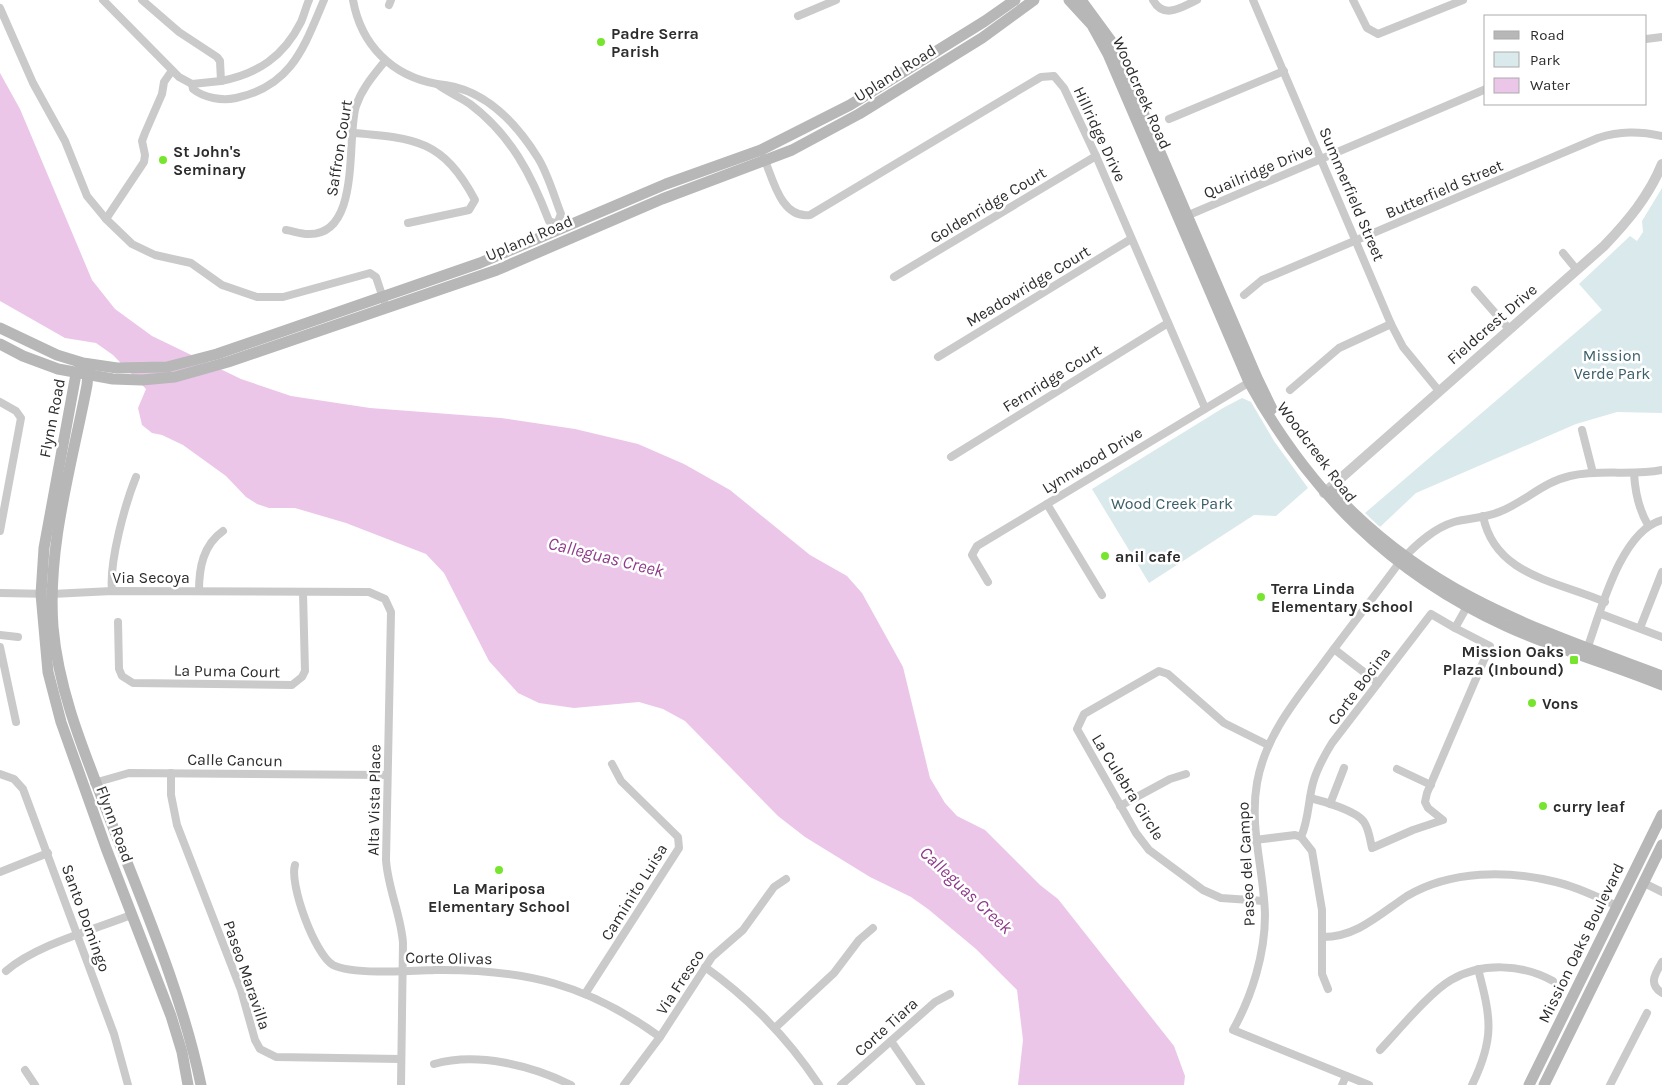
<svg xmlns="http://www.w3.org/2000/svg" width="1662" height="1085" viewBox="0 0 1662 1085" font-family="Karla,sans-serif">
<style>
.green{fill:#dae9eb}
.water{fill:#ebc6e9}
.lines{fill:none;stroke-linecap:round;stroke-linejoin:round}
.minor{stroke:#cacaca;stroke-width:8}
.tertiary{stroke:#cacaca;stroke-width:10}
.secondary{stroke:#b7b7b7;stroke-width:11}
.poi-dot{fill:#77e52e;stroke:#fff;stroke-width:2}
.labels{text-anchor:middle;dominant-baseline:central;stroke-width:5;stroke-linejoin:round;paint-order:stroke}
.poi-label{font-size:16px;font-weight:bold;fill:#2d2d2d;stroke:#fff;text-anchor:start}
.street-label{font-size:16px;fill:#2d2d2d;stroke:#fff}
.park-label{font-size:16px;fill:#3b5f69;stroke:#fff}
.water-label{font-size:18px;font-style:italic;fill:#8f3b8a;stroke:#fff}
</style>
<rect width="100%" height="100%" fill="#fff"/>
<g class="green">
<polygon points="1662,188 1662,413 1617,412 1576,424 1416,493 1380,527 1365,513 1602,310 1579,284 1630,236 1637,241 1643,232 1642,221"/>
<polygon points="1242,398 1251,402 1274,441 1308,488 1276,516 1254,515 1149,583 1092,489 1223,408"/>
</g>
<polygon class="water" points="0,73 20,109 92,280 115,309 152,336 241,379 291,396 370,408 501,418 575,429 638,444 684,464 730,490 810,555 847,576 862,593 903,667 930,778 945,803 957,816 985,830 1040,885 1058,899 1174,1046 1185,1076 1184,1085 1018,1085 1023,1040 1017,990 976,949 928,909 911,897 870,877 805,837 778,816 685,721 663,709 639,702 574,708 539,703 518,693 489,661 444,573 426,554 346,523 295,508 269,508 257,504 246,497 226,476 183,445 162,435 152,433 142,425 138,408 146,389 113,355 96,343 65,338 0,301"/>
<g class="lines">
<g class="minor">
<polyline points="103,0 179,77 192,84 221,81 220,61 217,57 179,32 142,0"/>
<path d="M 353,0 C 361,45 392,76 437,84"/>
<path d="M 1153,0 C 1164,20 1182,7 1197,0"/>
<polyline points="1253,0 1391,324 1403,347 1439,391"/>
<polyline points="1353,0 1367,28 1378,34 1463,0"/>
<polyline points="389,5 391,0"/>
<polyline points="0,8 33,83 65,141 87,196 106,219 132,244 155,255 191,263 222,285 257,297 283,297 370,273 376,277 384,301"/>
<polyline points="798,16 836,0"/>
<polyline points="1646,39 1662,37"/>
<path d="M 221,81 C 258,74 284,56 301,22 C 304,15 306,7 309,0"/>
<path d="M 192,84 L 193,89 C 204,98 222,101 236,98 C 292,86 304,47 324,0"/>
<path d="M 437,84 C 482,87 515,121 538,158 C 548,174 554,196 561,214 L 557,224 L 549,221 C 531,174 511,135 470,104 C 460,97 447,92 437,84 Z"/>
<polyline points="1169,119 1284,71"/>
<path d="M 353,133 C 415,138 443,140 475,200 L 469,210 L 408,223"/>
<path d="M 764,158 C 773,179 781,219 810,215 L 1041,77 L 1054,76 L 1064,88 L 1096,156 L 1205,408"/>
<polyline points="1184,217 1486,89"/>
<polyline points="106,219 144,162 145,155 142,141 145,133 162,94 164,82 171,72"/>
<path d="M 286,230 C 293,231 301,234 308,234 C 362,236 346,137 356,106 C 362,88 374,75 385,61"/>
<polyline points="1563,253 1577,270"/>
<polyline points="894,277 1096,156"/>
<polyline points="1475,290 1509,329"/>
<path d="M 1244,295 L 1262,280 L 1598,138 C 1620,131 1639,131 1662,136"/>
<polyline points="938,357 1131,239"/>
<polyline points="1290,390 1339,348 1391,324"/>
<polyline points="0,402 16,411 21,418 0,531"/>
<polyline points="1582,430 1593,473"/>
<polyline points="951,457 1168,323"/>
<path d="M 1634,473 C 1635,492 1638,508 1648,525"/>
<polyline points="1047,504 1102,595"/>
<path d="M 1483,516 C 1495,576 1557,581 1605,602"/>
<polyline points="988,582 972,555 977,546 1253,380"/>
<path d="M 112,591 C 109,562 125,504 136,477"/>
<path d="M 199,591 C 199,568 203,545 223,531"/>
<path d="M 0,593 L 52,594 L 112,591 L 369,592 L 385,599 L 391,612 L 386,860 C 388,889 401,915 403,943 L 401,1085"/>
<polyline points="1601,614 1662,637"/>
<polyline points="118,622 119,669 122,676 133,683 292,685 302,677 305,671 303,593"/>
<polyline points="1640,628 1662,572"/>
<polyline points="0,635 18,637"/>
<polyline points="0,647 16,722"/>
<polyline points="1334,649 1378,683"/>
<path d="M 1586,652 C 1600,614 1620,531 1662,520"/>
<polyline points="1397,769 1431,785"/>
<polyline points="171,773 171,795 177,825 241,990 255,1040 260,1049 276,1057 401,1059"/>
<polyline points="0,774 14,779 23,789 114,1034 128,1085"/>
<polyline points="94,783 129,773 387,775"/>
<path d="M 1310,798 C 1323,801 1357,811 1364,822 C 1369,829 1370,840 1372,848 L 1413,830 L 1443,820 L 1428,808 L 1425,802 L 1427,793 L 1490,646 L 1455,628"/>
<polyline points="1330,804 1344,768"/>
<polyline points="1120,806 1170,779 1186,774"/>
<path d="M 1301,837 C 1309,819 1308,801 1313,783 C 1317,768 1324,756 1332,743 L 1431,614 L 1455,628 L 1469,603"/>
<polyline points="1255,840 1295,835 1301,837 1312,851 1322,910 1322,974 1328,989"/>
<path d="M 295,865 C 289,884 315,955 333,965 C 353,975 412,971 435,970 C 525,969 587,984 660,1037"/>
<polyline points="0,872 48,853"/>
<polyline points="1644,883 1662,892"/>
<polyline points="1264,901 1221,898 1203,890 1149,850 1136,833 1077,729 1084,714 1159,671 1168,674 1224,723 1268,745"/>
<path d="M 1323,937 C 1357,937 1380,914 1407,896 C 1451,870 1508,870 1556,882 C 1578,887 1597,897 1617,906"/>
<path d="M 1662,962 C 1655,974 1648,984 1662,993"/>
<path d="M 705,967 C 751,1000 788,1038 819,1085"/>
<path d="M 6,971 C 36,945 93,930 131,915"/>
<polyline points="585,994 679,848 678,837 621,781 612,764"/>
<polyline points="776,1027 834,973 859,940 873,928"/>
<polyline points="891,1041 921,1085"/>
<path d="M 1380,1050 C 1398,1031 1430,992 1451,980 C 1482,962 1522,964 1553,981"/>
<path d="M 434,1064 C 477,1052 531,1065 571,1085"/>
<polyline points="25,1070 35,1085"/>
<polyline points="624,1085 660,1037 712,957 743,930 774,887 786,879"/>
<polyline points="841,1085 935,1002 950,994"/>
<polyline points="1342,1085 1346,1076"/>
<path d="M 1369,1085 L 1233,1030 C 1252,996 1265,954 1265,915 C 1264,870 1249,828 1257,783 C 1265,737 1294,702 1322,665 C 1347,631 1374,597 1399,563 C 1413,547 1434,528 1454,522 C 1469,518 1485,518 1499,512 C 1525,502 1543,482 1570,476 C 1601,469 1632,476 1662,470"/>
<path d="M 1472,1085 C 1495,1038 1491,1018 1478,969"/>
<polyline points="1610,1085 1647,1013"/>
</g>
<path class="tertiary" d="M 1324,493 L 1604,246 C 1628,221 1649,196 1662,164"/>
<g class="secondary">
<path d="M 1069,0 L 1092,25 L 1108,54 L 1249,382 C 1309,491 1391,574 1506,626 C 1556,649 1611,664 1662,685"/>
<polyline points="1081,0 1114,45 1257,378 1272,409"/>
<polyline points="0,328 57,355 83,363 117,368 167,367 217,354 480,263 666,184 761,150 850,105 985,21 1015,0"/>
<polyline points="0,344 23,356 58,369 113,379 142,380 175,377 228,362 497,270 662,199 792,150 859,114 982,38 1034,0"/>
<polyline points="80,369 76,374 44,548 41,594 48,672 61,722 106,848 171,1016 182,1052 188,1085"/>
<path d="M 86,370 L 88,375 L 87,385 C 72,464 47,546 53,627 C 58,685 79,739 100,793 C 136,889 180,984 201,1085"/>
<path d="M 1332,491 C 1428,595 1534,628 1662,676"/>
<polyline points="1529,1085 1662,815"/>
<polyline points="1544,1085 1662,845"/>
</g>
</g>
<g class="poi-dot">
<circle cx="601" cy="42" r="5"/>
<circle cx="163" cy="160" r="5"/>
<circle cx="1105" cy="556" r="5"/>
<circle cx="1261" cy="597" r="5"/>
<rect x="1569" y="655" width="10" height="10" rx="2.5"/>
<circle cx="1532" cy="703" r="5"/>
<circle cx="1543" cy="806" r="5"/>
<circle cx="499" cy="870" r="5"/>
</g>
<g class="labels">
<g class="poi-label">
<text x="611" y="33">Padre Serra<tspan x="611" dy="18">Parish</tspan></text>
<text x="173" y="151">St John's<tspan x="173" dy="18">Seminary</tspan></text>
<text x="1115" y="556">anil cafe</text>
<text x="1271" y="588">Terra Linda<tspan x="1271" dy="18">Elementary School</tspan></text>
<text x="1564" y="651" text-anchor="end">Mission Oaks<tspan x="1564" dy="18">Plaza (Inbound)</tspan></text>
<text x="1542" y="703">Vons</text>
<text x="1553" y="806">curry leaf</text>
<text x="499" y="888" text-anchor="middle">La Mariposa<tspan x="499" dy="18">Elementary School</tspan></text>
</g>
<g class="street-label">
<text transform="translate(895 73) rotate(-32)">Upland Road</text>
<text transform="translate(1142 93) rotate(66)">Woodcreek Road</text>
<text transform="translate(1100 134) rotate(65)">Hillridge Drive</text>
<text transform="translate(339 148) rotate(-81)">Saffron Court</text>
<text transform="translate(1258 171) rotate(-23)">Quailridge Drive</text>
<text transform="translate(1444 189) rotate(-23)">Butterfield Street</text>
<text transform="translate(1352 194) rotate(67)">Summerfield Street</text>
<text transform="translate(988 205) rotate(-31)">Goldenridge Court</text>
<text transform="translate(529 238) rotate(-23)">Upland Road</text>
<text transform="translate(1028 286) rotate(-31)">Meadowridge Court</text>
<text transform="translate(1492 324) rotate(-41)">Fieldcrest Drive</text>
<text transform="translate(1052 378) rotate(-32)">Fernridge Court</text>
<text transform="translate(52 418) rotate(-79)">Flynn Road</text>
<text transform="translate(1317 452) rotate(53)">Woodcreek Road</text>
<text transform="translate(1092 460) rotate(-31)">Lynnwood Drive</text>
<text x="151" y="577">Via Secoya</text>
<text transform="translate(227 671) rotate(1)">La Puma Court</text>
<text transform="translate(1359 686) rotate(-53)">Corte Bocina</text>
<text transform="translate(235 760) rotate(1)">Calle Cancun</text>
<text transform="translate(1128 787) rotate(58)">La Culebra Circle</text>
<text transform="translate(374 800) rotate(-89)">Alta Vista Place</text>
<text transform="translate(115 824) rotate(70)">Flynn Road</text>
<text transform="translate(1246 864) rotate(-93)">Paseo del Campo</text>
<text transform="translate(634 892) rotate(-58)">Caminito Luisa</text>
<text transform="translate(86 918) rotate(70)">Santo Domingo</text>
<text transform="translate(1581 943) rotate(-64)">Mission Oaks Boulevard</text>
<text transform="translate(449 958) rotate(1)">Corte Olivas</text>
<text transform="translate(247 975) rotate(71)">Paseo Maravilla</text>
<text transform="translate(680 982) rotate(-57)">Via Fresco</text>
<text transform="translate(886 1027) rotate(-42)">Corte Tiara</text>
</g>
<g class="park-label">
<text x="1612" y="355">Mission<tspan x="1612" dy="18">Verde Park</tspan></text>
<text x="1172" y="503">Wood Creek Park</text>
</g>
<g class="water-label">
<text transform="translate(606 557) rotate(14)">Calleguas Creek</text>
<text transform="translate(966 890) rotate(43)">Calleguas Creek</text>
</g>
</g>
<rect x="1484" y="15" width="162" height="90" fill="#ffffff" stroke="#ababab"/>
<rect x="1494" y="31" width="25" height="8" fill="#b7b7b7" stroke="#ababab"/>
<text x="1530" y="40" font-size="15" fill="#2d2d2d">Road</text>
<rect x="1494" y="52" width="25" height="15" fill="#dae9eb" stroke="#ababab"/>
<text x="1530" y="65" font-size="15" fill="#2d2d2d">Park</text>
<rect x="1494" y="78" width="25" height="15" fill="#ebc6e9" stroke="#ababab"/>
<text x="1530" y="90" font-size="15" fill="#2d2d2d">Water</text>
</svg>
